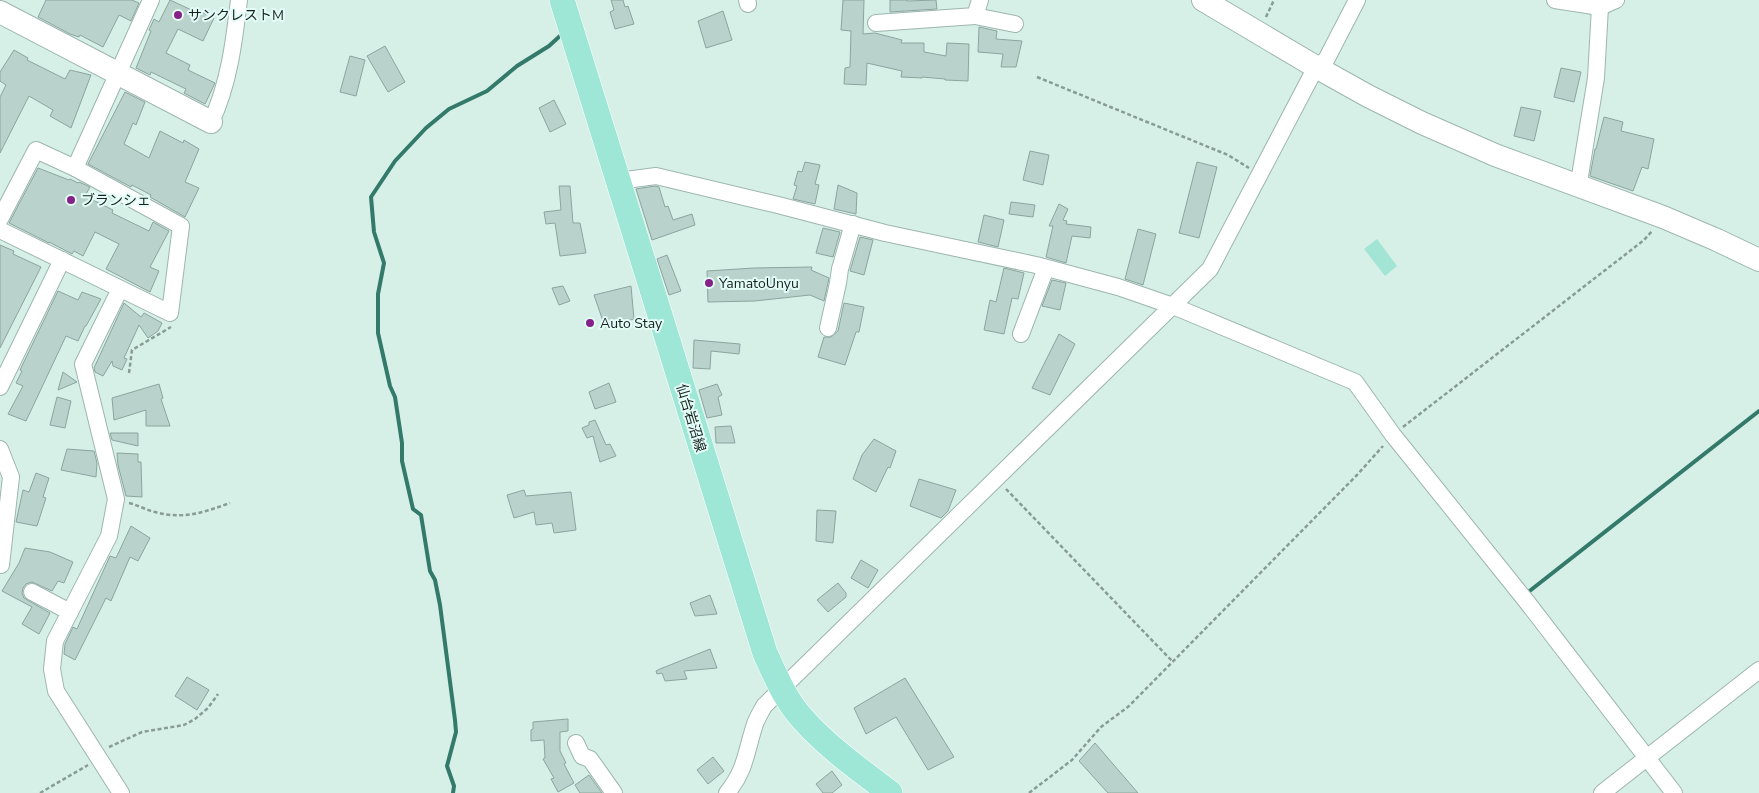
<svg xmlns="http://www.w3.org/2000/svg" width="1759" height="793" viewBox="0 0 1759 793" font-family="'Nunito Sans','Noto Sans JP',sans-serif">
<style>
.green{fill:#a3e5d4}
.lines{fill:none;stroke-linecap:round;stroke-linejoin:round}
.stream{stroke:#337a6a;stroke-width:4}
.building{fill:#b9d3cc;stroke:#8ca49d}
.street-casing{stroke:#9db6af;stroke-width:18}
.secondary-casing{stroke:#9db6af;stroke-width:24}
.primary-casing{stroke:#fff;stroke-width:26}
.path{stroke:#889b95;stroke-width:2.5;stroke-dasharray:4 2.5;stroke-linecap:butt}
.street{stroke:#fff;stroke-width:16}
.secondary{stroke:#fff;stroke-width:22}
.primary{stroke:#9ee6d6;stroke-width:25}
.poi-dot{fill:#862189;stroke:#e3fdf6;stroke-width:2}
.labels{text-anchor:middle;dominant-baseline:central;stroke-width:4;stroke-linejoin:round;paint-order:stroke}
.poi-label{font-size:14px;fill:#17201e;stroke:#e3fdf6;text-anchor:start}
.street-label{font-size:14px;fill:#17201e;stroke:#e3fdf6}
</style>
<rect width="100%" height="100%" fill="#d6f0e8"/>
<polygon class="green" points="1377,239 1397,266 1385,276 1364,249"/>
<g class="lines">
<g class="stream">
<polyline points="1527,593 1759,411"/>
<polyline points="453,793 454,786 447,766 456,732 455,720 440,605 435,580 430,571 421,515 413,509 402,461 402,443 395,397 390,386 378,333 378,294 384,263 374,232 371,197 395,161 426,128 449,109 487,91 517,66 549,46 561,35"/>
</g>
</g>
<g class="building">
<polygon points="46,0 132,0 139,3 131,21 119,15 103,47 80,35 79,37 70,34 38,17"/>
<polygon points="170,0 198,13 199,11 214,18 203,41 178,29 166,53 190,65 188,70 215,83 205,104 184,93 186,89 151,72 150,75 136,68 151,31 149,30 154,19 159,22"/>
<polygon points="611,0 623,0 625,7 628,6 634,24 615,29 610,12 614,10"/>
<polygon points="843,0 864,0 863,34 875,33 902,40 901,43 924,43 924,52 946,56 947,43 969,44 968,81 945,80 945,79 922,77 922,78 901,77 902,71 867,63 866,85 844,84 845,68 850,67 851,31 841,30"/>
<polygon points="890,0 907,0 907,1 936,0 937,9 890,12"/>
<polygon points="723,11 732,40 706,48 698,21"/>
<polygon points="979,27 997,31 996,39 1022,41 1016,67 1001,67 1003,54 978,52"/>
<polygon points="385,46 405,82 388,92 367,56"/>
<polygon points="14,50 28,58 27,60 65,79 70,70 91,75 71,128 50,116 53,110 29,96 0,153 0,97 6,85 0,81 0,72"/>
<polygon points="350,56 365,60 356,96 340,92"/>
<polygon points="1561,68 1581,72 1574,102 1554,97"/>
<polygon points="125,92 145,102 136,125 133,123 124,144 149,158 160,131 183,143 184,140 199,149 185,182 199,188 185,217 150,197 151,195 132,185 131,187 88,164"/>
<polygon points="554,100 566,124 550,132 539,108"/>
<polygon points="1521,107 1541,111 1534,141 1514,136"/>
<polygon points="1604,117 1623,122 1621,131 1654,139 1648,169 1642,167 1633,191 1590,176 1595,149 1596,149"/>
<polygon points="1030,151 1049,155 1043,185 1023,180"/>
<polygon points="805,162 820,165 815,184 819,185 815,204 793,199 797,186 794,185 798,171 802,172"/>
<polygon points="1197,162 1217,167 1199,238 1179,233"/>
<polygon points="38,168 69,180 70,179 78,183 79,182 90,187 85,196 113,210 112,213 149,231 153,222 169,231 150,267 159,271 150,292 106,269 119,244 95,232 83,256 74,251 72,254 49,242 49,243 9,223"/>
<polygon points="838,185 857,193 856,214 834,209"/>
<polygon points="559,186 570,186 573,223 580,223 586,253 560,256 555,223 546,224 544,212 561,210"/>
<polygon points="655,186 659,187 665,207 668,206 673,220 692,214 695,225 652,240 636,189"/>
<polygon points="1011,202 1035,205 1033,217 1009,214"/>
<polygon points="1059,204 1068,209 1063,220 1067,221 1066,224 1091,227 1090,238 1072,236 1066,263 1046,257 1053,226 1049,226"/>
<polygon points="984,215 1004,220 998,247 978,242"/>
<polygon points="823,228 840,232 833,257 816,253"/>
<polygon points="1138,229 1156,234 1143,285 1125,279"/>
<polygon points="860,237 873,240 864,275 850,271"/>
<polygon points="0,245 14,251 13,254 41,267 0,348"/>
<polygon points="667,255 681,291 669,295 657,259"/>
<polygon points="812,267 811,270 829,278 824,301 810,295 755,301 708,302 707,271 754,268"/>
<polygon points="1004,268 1024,273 1018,299 1012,298 1004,334 984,330 990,300 996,302"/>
<polygon points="1052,280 1066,283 1060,310 1042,306"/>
<polygon points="563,286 570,301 559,305 552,288"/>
<polygon points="631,286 634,319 605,327 594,295"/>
<polygon points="58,291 78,300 82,292 101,299 86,326 85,326 78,341 66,336 26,421 8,414 23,386 16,383 22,371 20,370"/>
<polygon points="124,303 141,317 144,313 162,323 158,331 148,338 139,325 124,358 127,359 122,370 113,366 112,361 103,376 95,372 94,368"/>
<polygon points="844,303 864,307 859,332 856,332 845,365 818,357 824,337 831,337 838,331"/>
<polygon points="1059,334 1075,344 1050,395 1032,388"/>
<polygon points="694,340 740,344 739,354 711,351 710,369 693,368"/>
<polygon points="63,372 77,382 58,390"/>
<polygon points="609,383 616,402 595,409 589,392"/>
<polygon points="159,384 163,398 161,399 170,426 146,426 146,410 114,420 112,398"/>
<polygon points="717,384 722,395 718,397 722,415 707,418 699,390"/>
<polygon points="57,397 71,401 65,428 50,425"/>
<polygon points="595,420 606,445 610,444 616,456 600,462 593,436 587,438 582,428 589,425 589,422"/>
<polygon points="731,426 735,443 716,443 715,427"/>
<polygon points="110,433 138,433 138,446 112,440"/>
<polygon points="874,439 896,451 890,468 888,467 876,492 853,479 862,455"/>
<polygon points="67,449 94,451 97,463 96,477 61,470"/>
<polygon points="117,453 138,454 138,462 141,462 142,497 126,496 118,465"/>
<polygon points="36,473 49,478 43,497 46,498 37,526 16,522 23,490 29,492"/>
<polygon points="919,479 956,490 948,511 941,518 910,506"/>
<polygon points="524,490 526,496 571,492 576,530 554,533 552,523 536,525 534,512 514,518 507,495"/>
<polygon points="817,510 836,511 833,543 816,541"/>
<polygon points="131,526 150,538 138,561 130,557 111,601 106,598 75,660 64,654 65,644 73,627 77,629 110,556 116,558"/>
<polygon points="25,548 50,552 73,562 64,583 58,581 52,591 32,582 26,584 23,588 22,593 24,598 50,613 39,634 22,624 32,607 2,591 19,563"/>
<polygon points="861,560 878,570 868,588 851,578"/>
<polygon points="838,583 846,593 846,597 828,612 817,600"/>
<polygon points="710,595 717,614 695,616 690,603"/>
<polygon points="710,649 717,668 684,671 687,679 665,681 662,673 657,674 656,671 660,669"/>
<polygon points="187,677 209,690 197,710 175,696"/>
<polygon points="905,678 954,757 928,770 896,717 866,734 854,708"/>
<polygon points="568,719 568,731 560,732 560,751 566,763 564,764 574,783 558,792 551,779 554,778 543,759 545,758 544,740 531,741 531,730 533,729 533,722"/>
<polygon points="1095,743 1138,793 1108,793 1079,761"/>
<polygon points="713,757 724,771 708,784 697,770"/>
<polygon points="832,771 842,785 832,793 823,793 816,784"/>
<polygon points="589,775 602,793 580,793 575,785"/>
</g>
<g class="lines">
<g class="street-casing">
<g id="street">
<polyline points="747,0 748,4"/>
<polyline points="1555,0 1600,7 1616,0"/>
<polyline points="975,16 1015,24"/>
<polyline points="876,23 975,16 980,0"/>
<path d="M 211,122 C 229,84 234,42 239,0"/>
<polyline points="75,168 151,0"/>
<polyline points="618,181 656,176 778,205 885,233 1036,265 1118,287 1173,306 1355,382 1393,435 1527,602 1674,793"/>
<polyline points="1577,186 1580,176 1596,78 1600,7"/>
<polyline points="0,219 36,150 75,168 181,226 170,313 0,230"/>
<polyline points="120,289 83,364 116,499 109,536 55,641 52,669 56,691 121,793"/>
<polyline points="828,328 838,283 840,269 853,224"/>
<polyline points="1021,334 1046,268"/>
<polyline points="0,387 62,260"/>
<polyline points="0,449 11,477 1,565"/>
<polyline points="32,592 70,612"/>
<polyline points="576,743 582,756 590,759 614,793"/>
<path d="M 727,793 C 746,770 746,751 755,724 C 757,718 761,712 764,706 L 1210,269 L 1316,67 L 1326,60 L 1357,0"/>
<polyline points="1602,793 1759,670"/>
</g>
</g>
<g class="secondary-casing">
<g id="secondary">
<polyline points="1203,0 1316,67 1368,96 1422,123 1495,155 1663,217 1717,240 1759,260"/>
<polyline points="0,12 211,122"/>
</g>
</g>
<g class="primary-casing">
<path id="primary" d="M 562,0 L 765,653 C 775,675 785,699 801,717 C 827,747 859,769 890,793"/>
</g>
<g class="path">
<polyline points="1266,17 1274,0"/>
<polyline points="1037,77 1228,155 1249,168"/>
<polyline points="129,373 132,350 171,327"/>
<polyline points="1403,427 1644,240 1652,231"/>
<polyline points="1006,489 1173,662"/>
<path d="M 129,503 C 138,505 146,510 155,512 C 183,520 205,512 230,503"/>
<polyline points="109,747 142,732 184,725 195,719 208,708 218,694"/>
<polyline points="40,793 88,765"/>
<polyline points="1029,793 1072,760 1101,727 1129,706 1357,475 1383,446"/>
</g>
<use href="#street" class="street"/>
<use href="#secondary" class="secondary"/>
<use href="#primary" class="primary"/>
</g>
<g class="poi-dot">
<circle cx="178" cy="15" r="5"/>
<circle cx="71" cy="200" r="5"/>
<circle cx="709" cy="283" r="5"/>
<circle cx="590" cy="323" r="5"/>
</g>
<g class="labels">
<g class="poi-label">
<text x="188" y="15">サンクレストM</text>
<text x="81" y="200">ブランシェ</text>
<text x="719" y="283">YamatoUnyu</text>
<text x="600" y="323">Auto Stay</text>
</g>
<g class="street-label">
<text transform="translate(691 418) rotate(73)">仙台岩沼線</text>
</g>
</g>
</svg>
